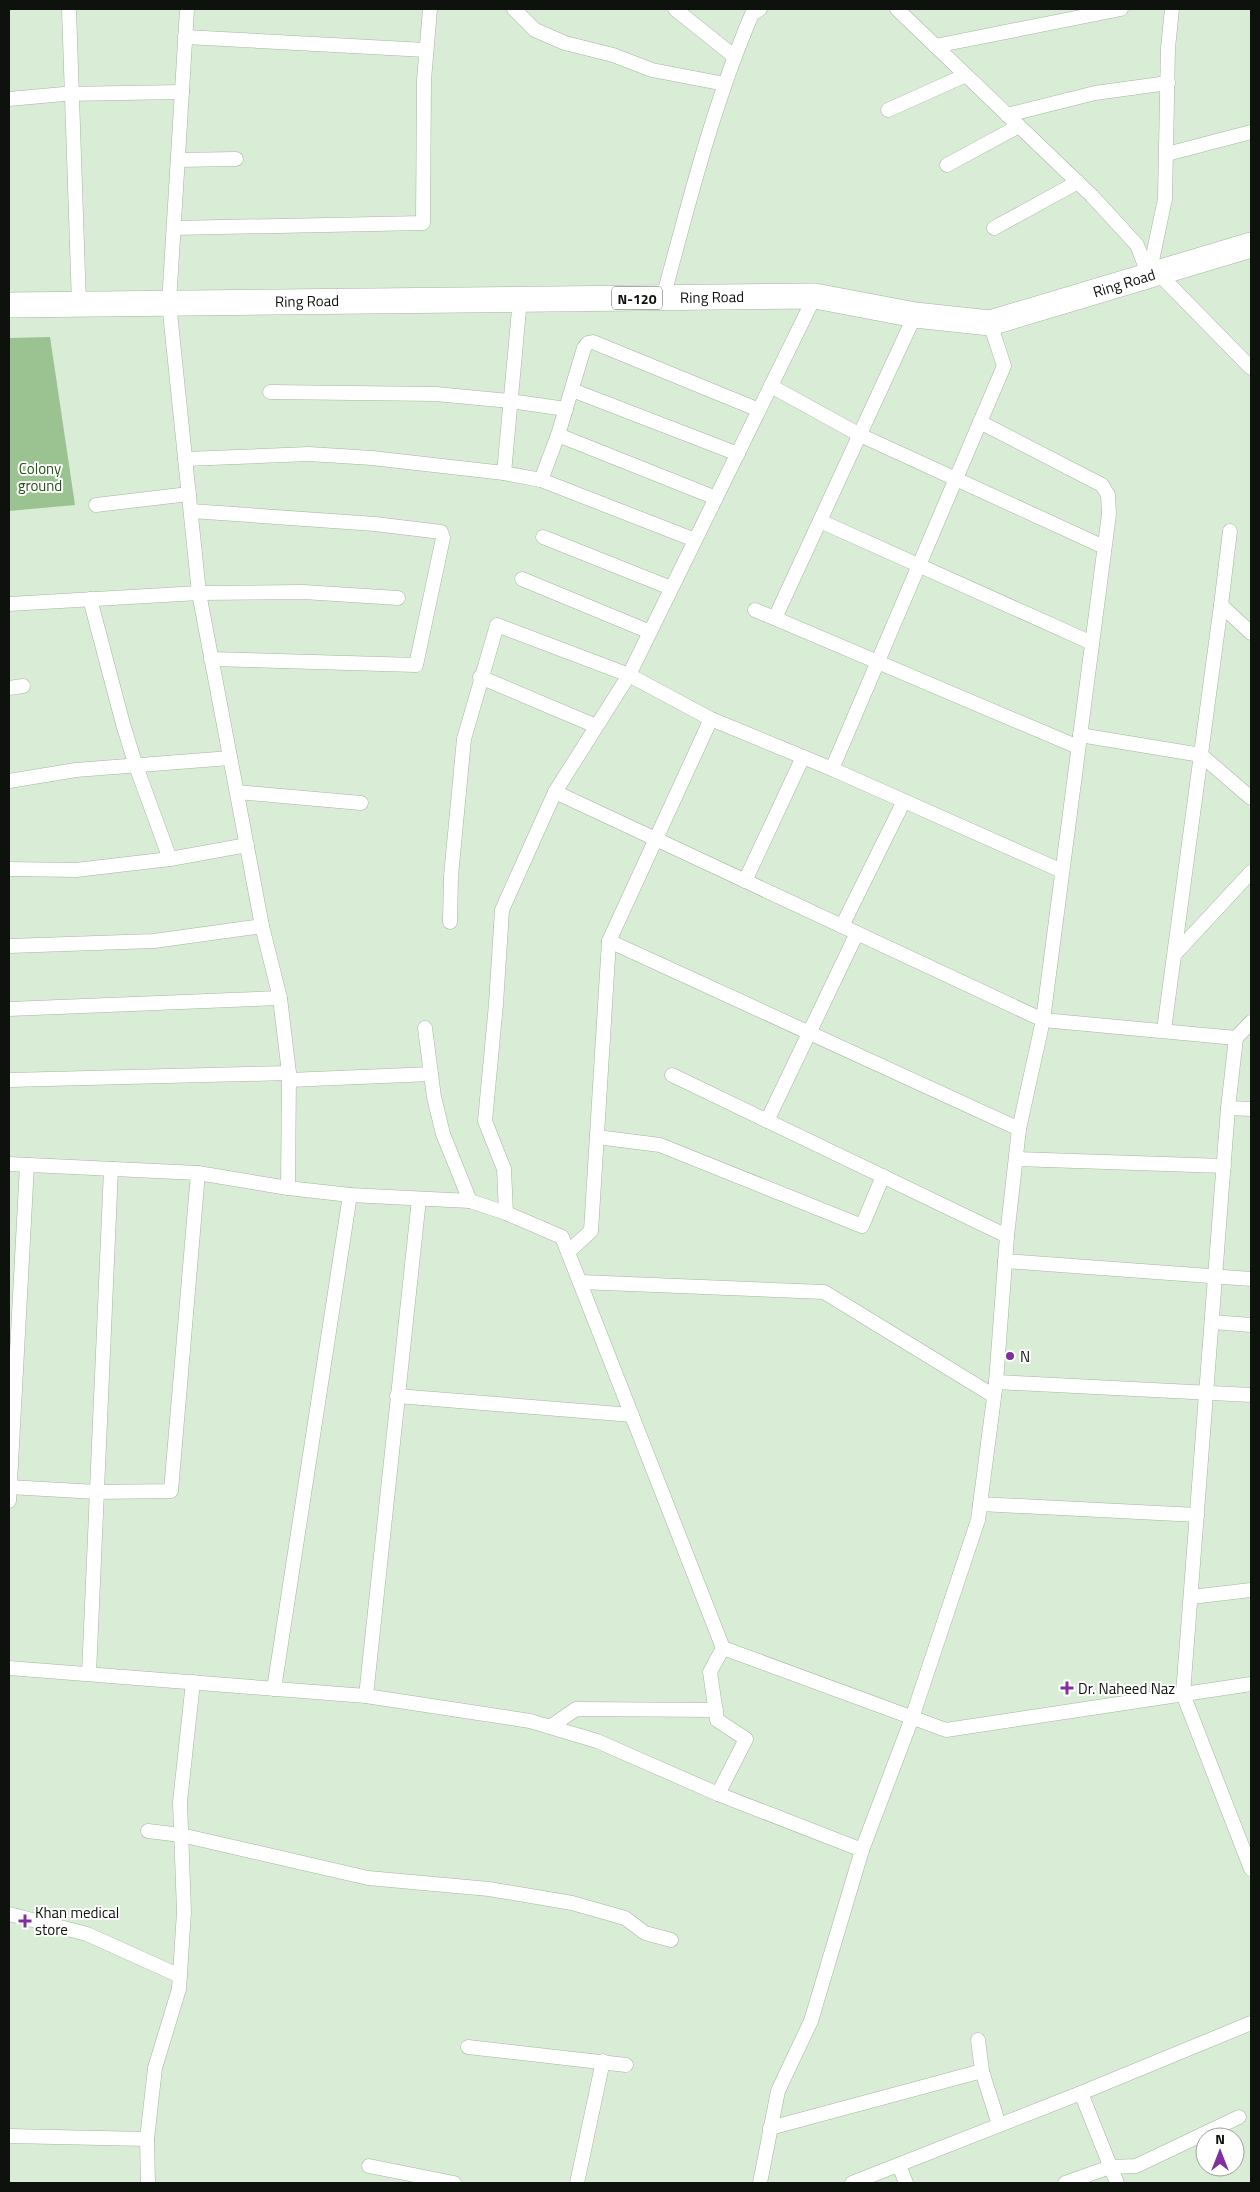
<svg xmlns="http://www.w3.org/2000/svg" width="1260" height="2192" viewBox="0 0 1260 2192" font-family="'Titillium Web',sans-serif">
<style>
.green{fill:#9ac391}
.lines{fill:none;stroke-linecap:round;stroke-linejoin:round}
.street-casing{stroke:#a4b6a1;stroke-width:15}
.highway-casing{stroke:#a4b6a1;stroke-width:26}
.street{stroke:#fff;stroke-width:14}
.highway{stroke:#fff;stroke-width:25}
.poi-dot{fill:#812f9e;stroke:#fff;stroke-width:2}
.labels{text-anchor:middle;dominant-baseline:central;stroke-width:4;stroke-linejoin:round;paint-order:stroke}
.shield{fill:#fff;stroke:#565a55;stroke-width:1}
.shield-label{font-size:14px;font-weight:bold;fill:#0d130c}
.street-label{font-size:15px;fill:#0d130c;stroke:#fff}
.park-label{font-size:15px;fill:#1f5611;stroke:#fff}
.poi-label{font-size:15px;fill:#0d130c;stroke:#fff;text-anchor:start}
</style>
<rect width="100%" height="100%" fill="#d9ecd5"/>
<polygon class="green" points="50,337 75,505 9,511 9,338"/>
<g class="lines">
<g class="street-casing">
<g id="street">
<polyline points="69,9 79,304"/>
<polyline points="187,9 169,303 199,593 262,926 280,998 289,1073 288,1188 350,1195 470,1201 506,1213 562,1237 723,1648 946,1730 1251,1684"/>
<polyline points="514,9 535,30 565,43 613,55 652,70 725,84"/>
<polyline points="675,9 735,57"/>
<polyline points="897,9 1092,196 1137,245 1149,276"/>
<polyline points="185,37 426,50"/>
<polyline points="935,46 1121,9"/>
<polyline points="9,99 64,94 182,92"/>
<polyline points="888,110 966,75"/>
<polyline points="1007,115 1095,93 1168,83"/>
<polyline points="1167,154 1251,132"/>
<polyline points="178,160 236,159"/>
<polyline points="947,165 1019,126"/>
<polyline points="174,228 423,223 424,80 430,9"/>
<polyline points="994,228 1078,182"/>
<polyline points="1158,273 1251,368"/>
<polyline points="1149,275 1165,199 1168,48 1172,9"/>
<path d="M 663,298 C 689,202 713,105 752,14 L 760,9"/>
<polyline points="771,386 860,435 1104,547"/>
<polyline points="572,390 738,454"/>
<polyline points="270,392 436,394 510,401 566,409"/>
<polyline points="558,435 716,498"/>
<polyline points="185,459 309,454 372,458 504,473 541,480 695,540"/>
<polyline points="504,473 520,299"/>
<polyline points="541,480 558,435 584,348 588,343 593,342 759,410"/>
<polyline points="96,505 189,494"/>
<polyline points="191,511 375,524 441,532 443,538 416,665 211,659"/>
<polyline points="820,521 1092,643"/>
<polyline points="543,537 671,588"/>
<polyline points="522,579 650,632"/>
<polyline points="90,599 123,724 136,766 170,859"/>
<polyline points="9,604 199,593 303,592 398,598"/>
<polyline points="1221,605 1230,531"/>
<polyline points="755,610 1078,747"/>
<polyline points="775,618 915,315"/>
<polyline points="480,677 596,726"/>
<polyline points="9,688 23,686"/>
<polyline points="1080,735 1201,755 1251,798"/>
<polyline points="832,769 1004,366 990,323"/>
<polyline points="9,781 76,770 230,758"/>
<polyline points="237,792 361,803"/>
<polyline points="555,792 1043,1020 1236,1038"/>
<polyline points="9,869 76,870 170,859 247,845"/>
<polyline points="745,881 803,757"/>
<polyline points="450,922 451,876 464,739 497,625 629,675 711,719 832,769 1062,871"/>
<polyline points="842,926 904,801"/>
<polyline points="609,941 1019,1129"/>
<polyline points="9,946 154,941 262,926"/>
<polyline points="1175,954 1251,872"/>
<polyline points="9,1009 280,998"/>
<polyline points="1251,1022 1236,1038 1228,1108 1183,1694 1251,1869"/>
<polyline points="425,1028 434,1097 443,1134 470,1201"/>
<polyline points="1164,1030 1221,605 1251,633"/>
<polyline points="672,1075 1007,1236"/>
<polyline points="9,1080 289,1073"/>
<polyline points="289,1080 431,1074"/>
<polyline points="1228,1108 1251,1109"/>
<polyline points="767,1121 857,933"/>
<polyline points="597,1137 660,1145 862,1226 883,1176"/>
<polyline points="1016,1159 1224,1166"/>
<polyline points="9,1164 198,1173 288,1188"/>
<polyline points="506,1213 504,1169 485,1121 496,1004 502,910 555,792 629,675 815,296"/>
<polyline points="568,1252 591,1231 609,941 711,719"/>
<polyline points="1005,1261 1251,1279"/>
<polyline points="580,1282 824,1292 994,1396"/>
<polyline points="1212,1322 1251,1325"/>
<polyline points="996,1382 1251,1395"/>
<polyline points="397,1396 632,1415"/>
<polyline points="9,1487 97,1492 171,1491 198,1173"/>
<polyline points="9,1501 27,1165"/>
<polyline points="980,1504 1197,1515"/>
<polyline points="1191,1597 1251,1590"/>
<polyline points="9,1668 366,1696 530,1721 597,1741 718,1794 862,1850"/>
<polyline points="89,1674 111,1169"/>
<polyline points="274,1689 350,1195"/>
<polyline points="366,1696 419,1199"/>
<polyline points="550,1727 576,1709 716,1710"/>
<polyline points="718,1794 746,1739 717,1720 710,1672 723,1648"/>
<polyline points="148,1831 181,1835 368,1878 489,1889 572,1903 625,1918 645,1933 671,1940"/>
<polyline points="9,1914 87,1934 180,1976"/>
<polyline points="978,2040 982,2071 999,2125"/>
<polyline points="468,2047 626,2065"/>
<polyline points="1081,2093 1251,2023"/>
<polyline points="770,2128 982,2071"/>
<polyline points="9,2136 147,2139"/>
<polyline points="899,2165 906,2183"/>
<polyline points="369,2166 454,2183"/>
<polyline points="148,2183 147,2139 155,2068 179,1989 184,1912 180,1802 193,1682"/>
<polyline points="577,2183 603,2061"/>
<polyline points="760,2183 778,2091 811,2021 862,1850 912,1718 978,1520 996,1382 1007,1236 1019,1129 1043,1020 1109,514 1108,495 1102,485 980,422"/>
<polyline points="852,2183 1081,2093 1117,2183"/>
<polyline points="1065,2183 1110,2167 1136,2166 1239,2117"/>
</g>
</g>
<g class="highway-casing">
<polyline id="highway" points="9,305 815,296 915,315 990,323 1251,245"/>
</g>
<use href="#street" class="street"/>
<use href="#highway" class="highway"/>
</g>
<g class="poi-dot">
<circle cx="1010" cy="1356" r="5"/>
<path d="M1064.5 1680.5h5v5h5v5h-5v5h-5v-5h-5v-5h5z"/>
<path d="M22.5 1913.5h5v5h5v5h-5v5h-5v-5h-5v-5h5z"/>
</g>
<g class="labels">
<rect class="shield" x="612" y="286.5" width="50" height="23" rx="4"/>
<g class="shield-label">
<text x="637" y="298">N-120</text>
</g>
<g class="street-label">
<text transform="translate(1124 283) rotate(-17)">Ring Road</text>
<text transform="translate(712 297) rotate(-1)">Ring Road</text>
<text transform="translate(307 301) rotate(-1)">Ring Road</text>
</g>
<g class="park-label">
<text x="40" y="468">Colony<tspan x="40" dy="17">ground</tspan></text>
</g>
<g class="poi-label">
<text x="1020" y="1356">N</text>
<text x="1078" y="1688">Dr. Naheed Naz</text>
<text x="35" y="1912">Khan medical<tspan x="35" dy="17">store</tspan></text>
</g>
</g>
<rect width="1260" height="2192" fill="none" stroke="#0d130c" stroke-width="20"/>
<g transform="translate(1220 2152)"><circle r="24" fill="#ffffff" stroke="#9ea19e"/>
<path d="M0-4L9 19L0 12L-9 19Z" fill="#812f9e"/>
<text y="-8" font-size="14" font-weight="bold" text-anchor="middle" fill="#0d130c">N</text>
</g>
</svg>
